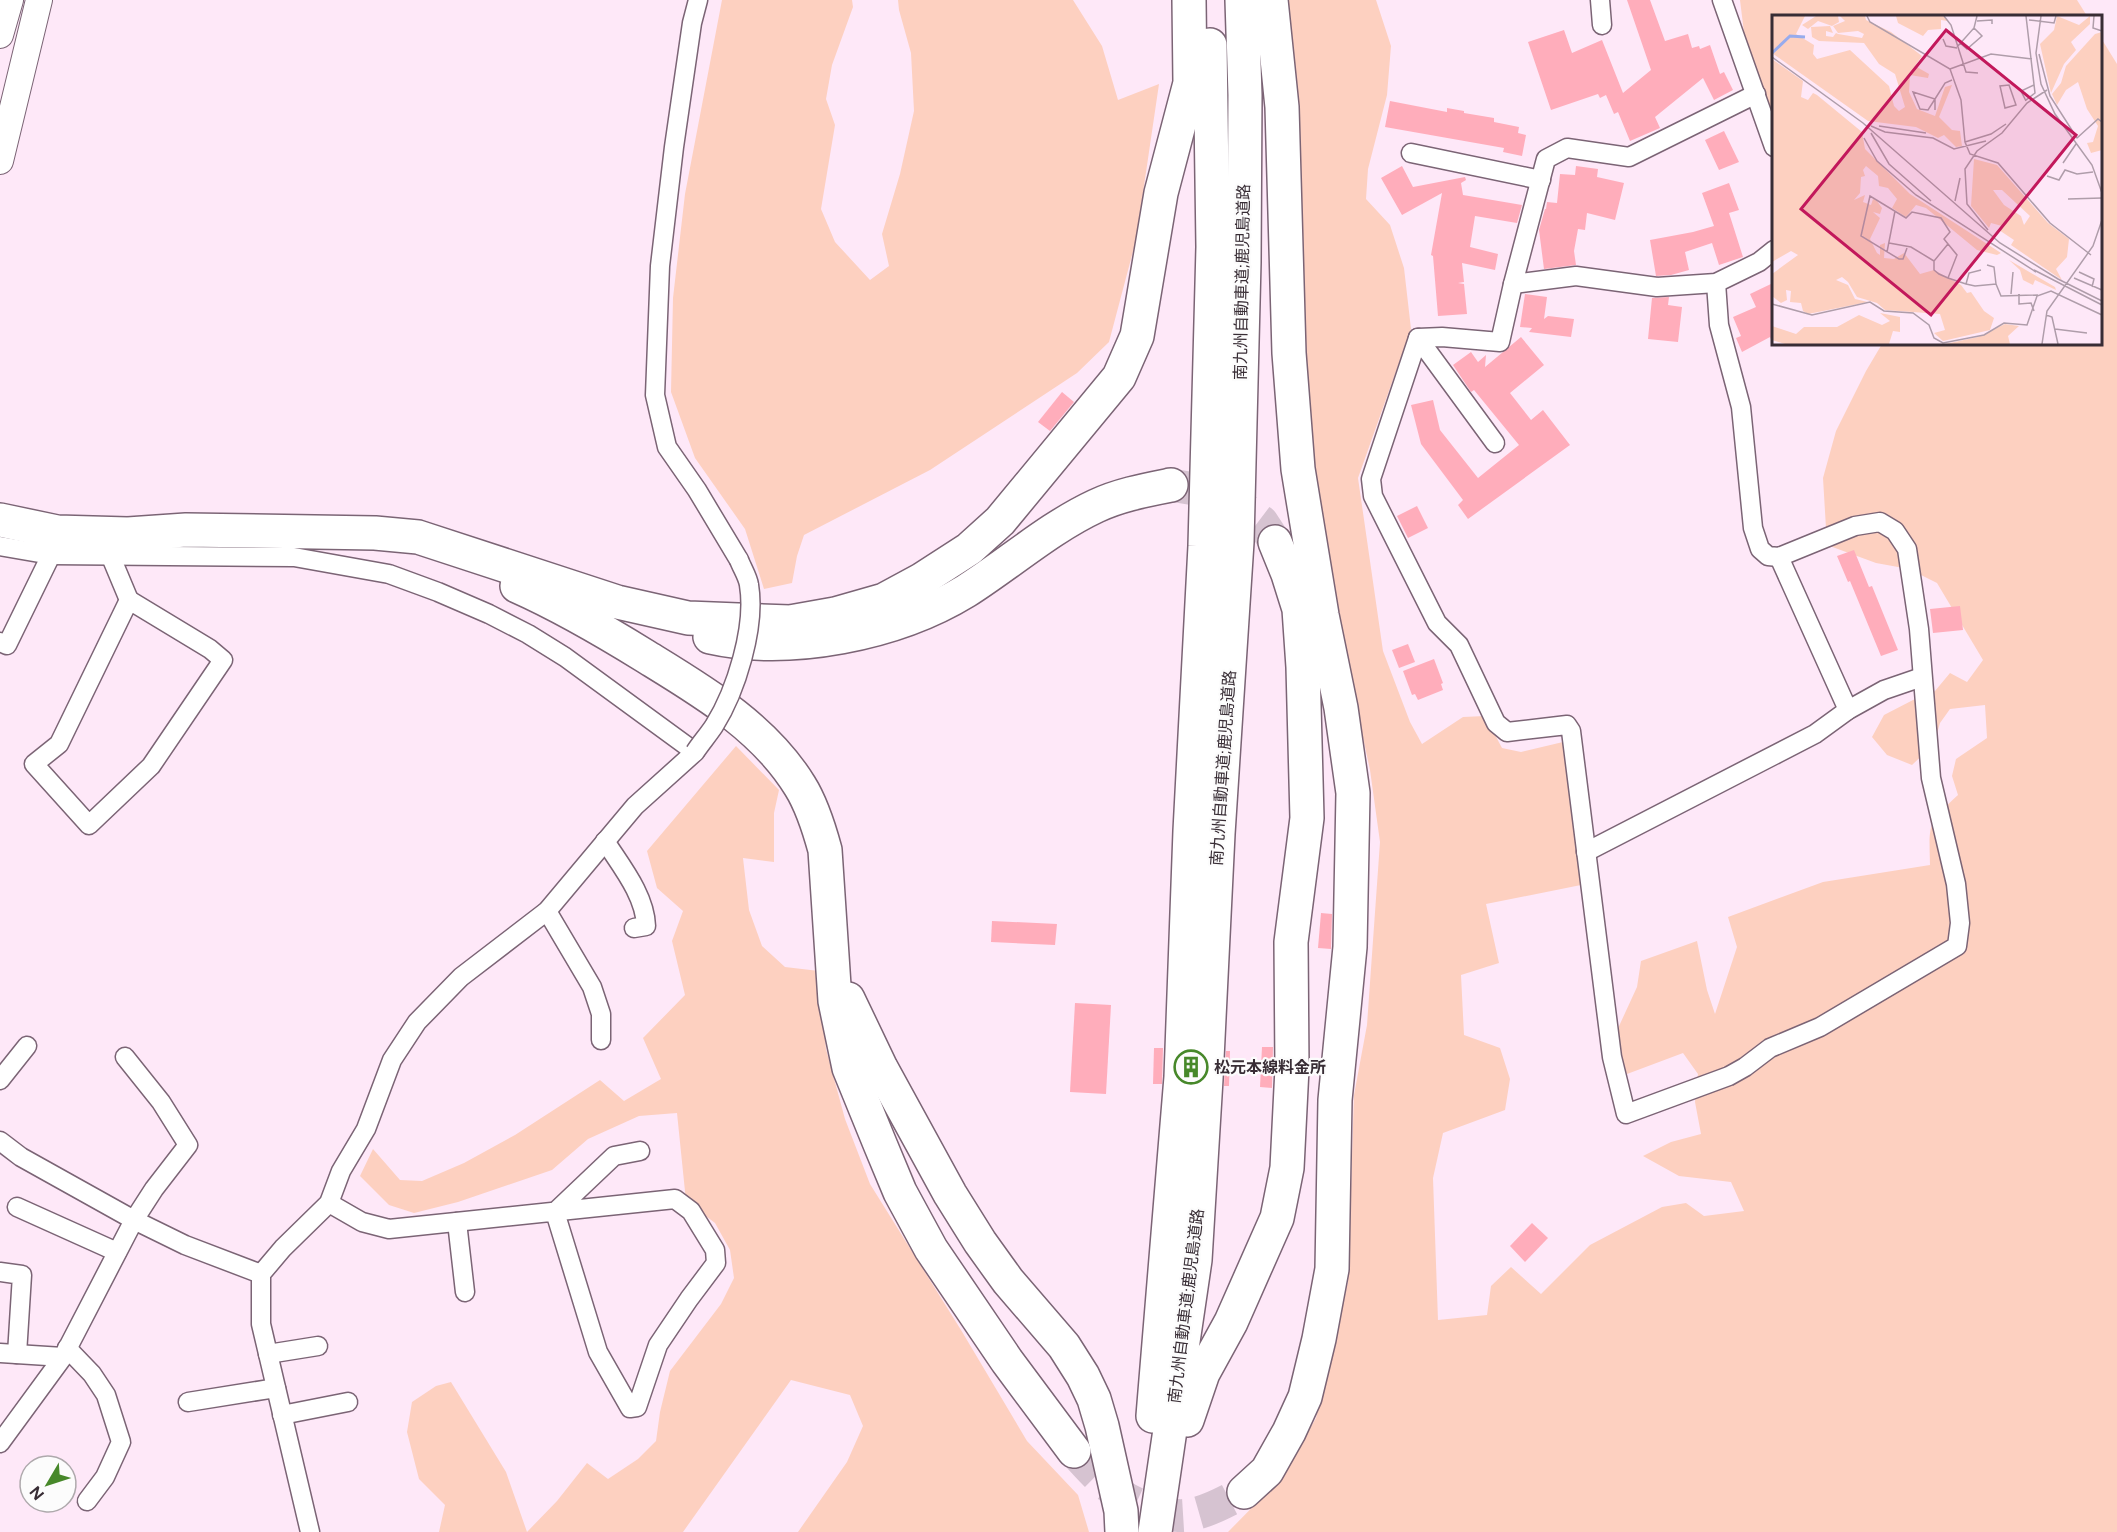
<svg xmlns="http://www.w3.org/2000/svg" width="2117" height="1532" viewBox="0 0 2117 1532" font-family="Figtree,'Noto Sans JP',sans-serif">
<style>
.green{fill:#fdd0c0}
.building{fill:#ffadbb}
.lines{fill:none;stroke-linecap:round;stroke-linejoin:round}
.highway-tunnel{stroke:#d6c3d1;stroke-width:33;stroke-dasharray:33 16;stroke-linecap:butt}
.street-casing{stroke:#7b6475;stroke-width:21}
.secondary-casing{stroke:#7b6475;stroke-width:28}
.highway-casing{stroke:#7b6475;stroke-width:36}
.street{stroke:#fff;stroke-width:18}
.secondary{stroke:#fff;stroke-width:26}
.highway{stroke:#fff;stroke-width:33}
.street-bridge-casing{stroke:#7b6475;stroke-width:21;stroke-linecap:butt}
.street-bridge{stroke:#fff;stroke-width:18}
.labels{text-anchor:middle;dominant-baseline:central;stroke-width:4.5;stroke-linejoin:round;paint-order:stroke}
.street-label{font-size:16px;fill:#382d35;stroke:#fcfcfc}
.poi-label{font-size:16px;font-weight:bold;fill:#382d35;stroke:#fcfcfc;text-anchor:start}
.inset-river{fill:none;stroke:#97abed;stroke-width:3}
.inset-road{fill:none;stroke:#af9daa;stroke-width:1.5}
.view{fill:#c2185b;fill-opacity:0.15;stroke:#c2185b;stroke-width:3}
.inset-edge{fill:none;stroke:#382d35;stroke-width:3}
</style>
<rect width="100%" height="100%" fill="#fee8f8"/>
<g class="green">
<polygon points="722,0 852,0 853,7 832,65 826,99 835,125 821,209 835,242 870,280 889,266 882,234 900,174 914,111 911,53 899,10 898,0 1073,0 1102,46 1118,100 1159,84 1136,240 1109,342 1077,373 930,470 804,535 797,556 792,583 764,589 745,529 695,458 671,392 673,298 685,194"/>
<path d="M 1287,0 L 1376,0 L 1391,46 L 1387,95 L 1368,169 L 1366,199 L 1390,225 L 1404,268 L 1411,329 L 1358,478 L 1383,651 L 1410,722 L 1422,744 L 1463,717 L 1485,716 L 1502,748 L 1521,752 L 1563,742 L 1574,755 L 1583,861 L 1581,885 L 1486,904 L 1499,963 L 1461,975 L 1464,1035 L 1500,1048 L 1510,1079 L 1505,1110 L 1443,1133 L 1433,1178 L 1438,1320 L 1487,1315 L 1491,1286 L 1511,1267 L 1541,1294 L 1590,1245 L 1662,1207 L 1686,1203 L 1704,1216 L 1744,1211 L 1731,1182 L 1679,1176 L 1643,1156 L 1671,1142 L 1701,1134 L 1695,1102 L 1698,1074 L 1683,1053 L 1627,1074 L 1614,1037 L 1637,987 L 1641,961 L 1697,941 L 1707,990 L 1715,1014 L 1737,947 L 1728,917 L 1823,882 L 1930,865 C 1929,823 1927,824 1958,795 L 1952,776 L 1956,759 L 1987,738 L 1985,705 L 1950,709 L 1940,723 L 1934,744 L 1912,765 L 1887,755 L 1872,737 L 1884,715 L 1913,700 L 1935,691 L 1950,673 L 1967,682 L 1983,660 L 1937,583 L 1909,569 L 1876,563 L 1827,545 L 1823,478 L 1836,431 L 1866,371 L 1882,344 L 2100,344 L 2101,38 L 2117,64 L 2117,1532 L 1228,1532 L 1282,1477 L 1316,1418 L 1348,1282 L 1354,1095 L 1367,1025 L 1380,842 L 1370,770 L 1340,631 L 1316,497 L 1304,339 Z"/>
<polygon points="1740,0 2077,0 2087,16 1774,16 1773,142 1750,81"/>
<polygon points="736,746 779,790 774,813 774,862 743,858 749,910 762,946 785,967 819,971 826,1049 845,1119 870,1184 961,1330 1027,1441 1078,1495 1089,1532 798,1532 847,1462 863,1426 850,1395 791,1380 683,1532 439,1532 445,1505 419,1479 407,1432 412,1402 436,1386 451,1382 506,1472 527,1532 557,1501 587,1463 608,1479 638,1459 656,1441 660,1412 670,1371 721,1304 734,1278 730,1250 715,1223 686,1201 677,1113 639,1116 588,1139 552,1170 458,1202 414,1213 389,1205 360,1176 373,1149 400,1180 422,1181 464,1163 515,1135 600,1080 624,1101 661,1079 643,1038 685,995 672,941 683,911 657,888 647,851"/>
</g>
<g class="building">
<polygon points="1627,0 1650,0 1665,41 1688,34 1692,48 1699,46 1700,49 1710,45 1720,74 1724,72 1733,90 1714,100 1703,78 1655,117 1660,128 1630,141 1618,112 1614,114 1606,95 1600,98 1598,94 1551,110 1528,42 1564,30 1572,53 1602,40 1623,93 1651,70"/>
<polygon points="1390,101 1447,112 1447,108 1464,111 1464,113 1494,118 1494,122 1519,127 1518,133 1526,135 1522,156 1503,152 1504,148 1385,127"/>
<polygon points="1724,131 1739,162 1719,170 1705,140"/>
<polygon points="1402,166 1413,187 1465,177 1466,180 1461,183 1463,195 1522,205 1517,223 1475,216 1470,247 1498,254 1495,270 1462,263 1464,282 1458,283 1464,284 1467,314 1438,316 1433,256 1431,255 1442,193 1402,215 1381,178"/>
<polygon points="1576,166 1598,169 1597,177 1624,183 1615,220 1587,213 1585,230 1578,229 1574,251 1576,265 1544,269 1539,230 1545,209 1546,209 1547,202 1557,203 1560,174 1575,175"/>
<polygon points="1729,183 1739,210 1729,213 1743,257 1719,265 1712,243 1685,252 1689,270 1671,275 1656,276 1650,240 1693,232 1714,226 1702,193"/>
<polygon points="1773,283 1773,344 1770,337 1742,352 1736,338 1741,336 1733,317 1756,307 1750,294"/>
<polygon points="1525,294 1547,297 1544,319 1548,316 1574,319 1571,337 1529,332 1532,328 1520,327"/>
<polygon points="1669,297 1668,305 1682,307 1678,342 1648,339 1652,298"/>
<polygon points="1521,337 1544,365 1510,393 1531,420 1543,410 1570,445 1468,519 1458,505 1463,500 1421,444 1411,405 1433,400 1440,430 1478,478 1519,445 1474,390 1471,392 1453,365 1471,352 1478,362 1486,355 1485,367"/>
<polygon points="1062,392 1074,402 1050,431 1038,422"/>
<polygon points="1417,506 1428,528 1408,538 1397,516"/>
<polygon points="1854,550 1869,587 1872,586 1898,650 1881,656 1850,581 1848,582 1837,556"/>
<polygon points="1960,606 1963,630 1933,633 1930,609"/>
<polygon points="1408,644 1415,662 1399,668 1392,650"/>
<polygon points="1434,659 1443,683 1441,684 1443,690 1418,700 1415,694 1412,695 1403,671"/>
<polygon points="1321,913 1332,914 1331,949 1318,948"/>
<polygon points="992,921 1057,924 1055,945 991,942"/>
<polygon points="1075,1003 1111,1005 1106,1094 1070,1092"/>
<polygon points="1262,1047 1273,1047 1272,1088 1260,1087"/>
<polygon points="1154,1048 1163,1048 1162,1084 1153,1084"/>
<polygon points="1226,1051 1230,1051 1229,1086 1224,1086"/>
<polygon points="1532,1223 1548,1238 1525,1262 1510,1246"/>
</g>
<g class="lines">
<g class="highway-tunnel">
<polyline points="1171,485 1225,494 1262,522 1275,542"/>
<path d="M 1074,1451 C 1099,1479 1118,1500 1156,1511 C 1167,1514 1176,1517 1188,1515 C 1208,1512 1227,1501 1244,1492"/>
</g>
<g class="street-casing">
<g id="street">
<polyline points="698,0 692,23 674,147 660,266 655,395 667,447 697,490 739,560"/>
<polyline points="1600,0 1602,25"/>
<polyline points="1722,0 1774,147"/>
<polyline points="1756,94 1629,157 1567,148 1546,159 1513,284 1576,276 1657,287 1716,283 1759,262 1774,250"/>
<polyline points="1411,153 1541,180"/>
<polyline points="1513,284 1500,342 1442,337 1418,338 1371,479 1373,496 1437,623 1459,645 1496,723 1507,732 1567,725 1571,731 1612,1057 1626,1114 1729,1076 1745,1067 1770,1048 1820,1027 1957,946 1960,923 1956,884 1931,778 1919,629 1907,549 1895,531 1880,522 1855,526 1779,557 1768,556 1760,549 1753,528 1741,407 1719,325 1716,283"/>
<polyline points="1418,338 1495,443"/>
<polyline points="0,546 51,555 294,557 389,574 438,592 489,614 528,634 565,657 695,752 635,806 547,911 461,977 417,1022 392,1060 366,1129 341,1171 329,1203 283,1248 261,1274 261,1324 310,1532"/>
<polyline points="111,557 129,600"/>
<polyline points="1779,557 1848,710"/>
<polygon points="129,600 210,649 223,660 151,766 89,825 34,764 59,744"/>
<polyline points="0,642 7,645 51,555"/>
<path d="M 605,841 C 621,866 645,895 646,926 L 634,928"/>
<polyline points="1586,852 1815,734 1848,710 1884,690 1922,677"/>
<polyline points="547,911 592,987 601,1014 601,1040"/>
<polyline points="0,1080 27,1046"/>
<polyline points="0,1141 21,1157 134,1220 185,1245 261,1274"/>
<polyline points="329,1203 362,1222 389,1229 675,1199 691,1211 715,1250 716,1263 689,1299 658,1345 637,1407 630,1408 598,1352 555,1212 614,1156 640,1151"/>
<polyline points="17,1207 117,1252"/>
<polyline points="457,1222 465,1292"/>
<polyline points="0,1272 22,1275 17,1354"/>
<polyline points="67,1348 92,1374 106,1395 121,1442 105,1477 87,1501"/>
<polyline points="0,1353 63,1357"/>
<polyline points="268,1354 318,1346"/>
<polyline points="188,1402 276,1388"/>
<polyline points="282,1415 348,1402"/>
<polyline points="0,1443 63,1357 134,1220 154,1189 188,1145 161,1102 125,1057"/>
</g>
</g>
<g class="secondary-casing">
<g id="secondary">
<polyline points="0,35 10,0"/>
<polyline points="0,161 39,0"/>
</g>
</g>
<g class="highway-casing">
<g id="highway">
<polyline points="0,520 57,532 128,534 186,530 375,533 418,537 617,602 688,618 790,622 835,614 884,600 921,580 969,549 1000,521 1119,377 1137,336 1161,193 1190,83 1189,0"/>
<path d="M 517,586 C 562,606 603,630 645,656 C 702,691 764,727 800,786 C 812,805 819,828 825,850 L 835,1001 L 849,1068 L 880,1144 L 900,1192 L 931,1249 L 1007,1361 L 1074,1451"/>
<path d="M 710,637 C 790,655 896,634 966,591 C 1010,563 1049,528 1096,506 C 1119,495 1146,490 1171,485"/>
<polyline points="848,999 881,1068 950,1194 980,1242 1008,1281 1064,1346 1083,1376 1094,1399 1102,1426 1121,1511 1122,1532"/>
<polyline points="1153,1416 1181,1077 1190,831 1205,546 1213,247 1210,45"/>
<polyline points="1187,1420 1203,1373 1231,1322 1277,1218 1287,1168 1292,1068 1291,942 1307,818 1303,667 1299,609 1288,574 1275,542"/>
<polyline points="1244,1492 1267,1471 1289,1432 1305,1397 1319,1339 1332,1269 1335,1100 1350,947 1353,793 1341,708 1322,615 1298,469 1289,353 1282,107 1271,0"/>
<polyline points="1155,1532 1195,1260 1206,1079 1218,834 1237,542 1244,262 1245,95 1242,0"/>
</g>
</g>
<use href="#street" class="street"/>
<use href="#secondary" class="secondary"/>
<use href="#highway" class="highway"/>
<g class="street-bridge-casing">
<path id="street-bridge" d="M 695,752 C 701,743 708,735 714,726 C 736,691 756,627 749,585 C 748,577 742,568 739,560"/>
</g>
<use href="#street-bridge" class="street-bridge"/>
</g>
<defs>
<g id="building-ring" transform="scale(1.725)"><circle r="9.5" fill="#fcfcfc" stroke="#47882a" stroke-width="1.5"/><path d="M-4-6H4V6H1V3H-1V6H-4ZM-2.5-4.3h1.7v1.8h-1.7ZM.8-4.3h1.7v1.8H.8ZM-2.5-1h1.7V.8h-1.7ZM.8-1h1.7V.8H.8Z" fill="#47882a"/></g>
</defs>
<g fill-rule="evenodd">
<use href="#building-ring" x="1191" y="1067"/>
</g>
<g class="labels">
<g class="street-label">
<text transform="translate(1242 282) rotate(-89)">南九州自動車道;鹿児島道路</text>
<text transform="translate(1223 768) rotate(-86)">南九州自動車道;鹿児島道路</text>
<text transform="translate(1186 1306) rotate(-83)">南九州自動車道;鹿児島道路</text>
</g>
<g class="poi-label">
<text x="1214" y="1067">松元本線料金所</text>
</g>
</g>
<g transform="translate(1772 15)">
<rect width="330" height="330" fill="#fee8f8"/>
<path d="M 0,1 L 33,1 L 24,19 L 42,30 L 41,39 L 45,44 L 78,35 L 117,71 L 122,91 L 127,96 L 133,92 L 123,59 L 107,49 L 92,28 L 47,26 L 40,22 L 39,12 L 58,11 L 61,18 L 54,16 L 54,21 L 61,22 L 64,18 L 66,19 L 90,23 L 92,19 L 86,16 L 66,18 L 61,11 L 73,6 L 68,1 L 93,1 L 94,5 L 119,17 L 150,41 L 143,51 L 157,59 L 156,63 L 138,60 L 137,77 L 145,94 L 163,101 L 173,72 L 180,70 L 167,102 L 180,115 L 188,116 L 190,131 L 184,132 L 172,120 L 166,123 L 144,112 L 96,106 L 0,38 ZM 44,1 L 66,1 L 67,7 L 60,11 L 46,6 L 36,14 L 30,10 ZM 124,1 L 172,1 L 176,6 L 169,5 L 169,14 L 156,15 L 151,21 L 126,8 ZM 285,1 L 307,10 L 318,1 L 318,9 L 299,27 L 304,35 L 292,49 L 279,78 L 268,29 L 282,15 ZM 330,17 L 330,135 L 319,138 L 315,128 L 321,127 L 326,111 L 315,94 L 306,67 L 294,75 L 285,90 L 280,79 L 289,68 L 294,51 L 323,19 ZM 0,44 L 31,66 L 29,82 L 36,85 L 41,78 L 45,80 L 90,117 L 93,134 L 138,179 L 229,238 L 225,240 L 205,235 L 154,193 L 144,190 L 134,202 L 120,193 L 125,184 L 116,173 L 107,171 L 106,161 L 94,151 L 91,155 L 93,161 L 89,162 L 88,178 L 82,185 L 93,180 L 91,187 L 99,190 L 101,184 L 105,186 L 110,193 L 108,199 L 101,197 L 108,203 L 98,224 L 105,238 L 108,240 L 108,230 L 113,228 L 112,243 L 122,244 L 132,238 L 148,259 L 162,255 L 189,270 L 195,278 L 199,277 L 212,296 L 222,303 L 218,315 L 171,326 L 162,318 L 173,315 L 168,299 L 113,295 L 105,288 L 85,282 L 76,267 L 70,262 L 64,265 L 76,270 L 83,284 L 96,287 L 36,299 L 31,296 L 29,288 L 18,287 L 19,276 L 14,275 L 15,285 L 9,288 L 0,281 L 0,259 L 26,240 L 19,236 L 0,247 ZM 202,144 L 225,150 L 276,208 L 297,224 L 295,242 L 284,254 L 290,265 L 239,230 L 242,225 L 227,215 L 230,211 L 219,208 L 217,213 L 199,191 ZM 221,175 L 230,175 L 258,201 L 252,210 L 249,201 L 232,190 ZM 237,245 L 283,272 L 284,275 L 263,265 L 261,270 L 251,265 L 248,255 ZM 108,298 L 128,302 L 128,317 L 121,316 L 117,329 L 13,329 L 0,325 L 0,311 L 24,319 L 32,312 L 65,312 L 87,300 L 110,310 L 118,306 ZM 233,309 L 247,311 L 236,321 L 238,329 L 173,329 L 206,322 Z" fill="#fdd0c0" fill-rule="evenodd"/>
<path class="inset-river" d="M 0,38 L 18,21 L 33,22"/>
<path class="inset-road" d="M 95,1 L 98,7 L 178,54 L 189,85 L 193,127 L 198,139 L 226,148 L 278,208 L 319,240M 172,1 L 179,10 L 194,57 L 206,58M 254,1 L 263,78 L 254,85M 269,1 L 264,38 L 269,69 L 283,99 L 320,150 L 330,178M 322,1 L 321,13 L 330,16M 257,5 L 282,8 L 284,1M 205,6 L 220,5 L 220,9M 171,24 L 174,31 L 185,33M 188,28 L 195,34 L 210,21 L 202,13M 185,32 L 202,13 L 205,1M 267,39 L 278,81 L 305,123M 0,42 L 91,108 L 228,228 L 286,264 L 330,286M 178,54 L 219,39 L 260,44M 237,70 L 244,90 L 233,93 L 228,71 ZM 254,86 L 249,76 L 262,70M 163,95 L 163,84 L 141,77 L 148,94 L 156,95 L 163,84 L 173,68 L 180,65M 99,111 L 113,117 L 161,123 L 182,134 L 214,126M 107,111 L 154,118M 99,118 L 117,149 L 159,186M 92,123 L 105,146 L 144,180 L 264,257M 305,123 L 326,104 L 330,107M 193,127 L 219,119 L 234,109M 291,148 L 304,129M 275,161 L 287,165 L 293,155 L 305,159 L 321,157M 296,184 L 330,183M 183,186 L 188,163M 216,215 L 195,189 L 193,154 L 205,136 L 230,118 L 255,88 L 275,75M 117,228 L 139,232 L 162,246M 135,233 L 131,244 L 127,244 L 89,221 L 98,181 L 134,203 L 140,197 L 169,203 L 178,217 L 172,224 L 176,229M 115,237 L 123,196M 215,250 L 222,252 L 224,269M 262,255 L 330,290M 307,257 L 322,264 L 320,272M 176,263 L 185,240 L 176,229 L 162,246 L 162,255 L 167,259 L 176,263 L 194,269 L 203,271 L 224,269 L 229,281 L 266,280M 302,263 L 330,275M 194,269 L 197,258 L 209,255M 239,279 L 241,257M 247,279 L 247,289 L 259,288 L 262,296M 0,289 L 40,300 L 98,287 L 112,296 L 141,298 L 157,310 L 162,323 L 171,328 L 212,320 L 232,308 L 255,310 L 265,281 L 279,276 L 330,300M 274,300 L 280,302 L 286,329M 283,314 L 315,318M 270,329 L 275,296 L 321,231 L 330,205"/>
<path class="view" d="M 174,15 L 304,120 L 159,300 L 29,194 Z"/>
<rect width="330" height="330" class="inset-edge"/>
</g>
<g transform="translate(48 1484) rotate(231)"><circle r="28" fill="#fcfcfc" stroke="#aea9ac" stroke-width="1.5"/>
<path d="M0-4.5L10 22L0 15L-10 22Z" fill="#47882a"/>
<text y="-9" font-size="16" font-weight="bold" text-anchor="middle" fill="#382d35">N</text>
</g>
</svg>
